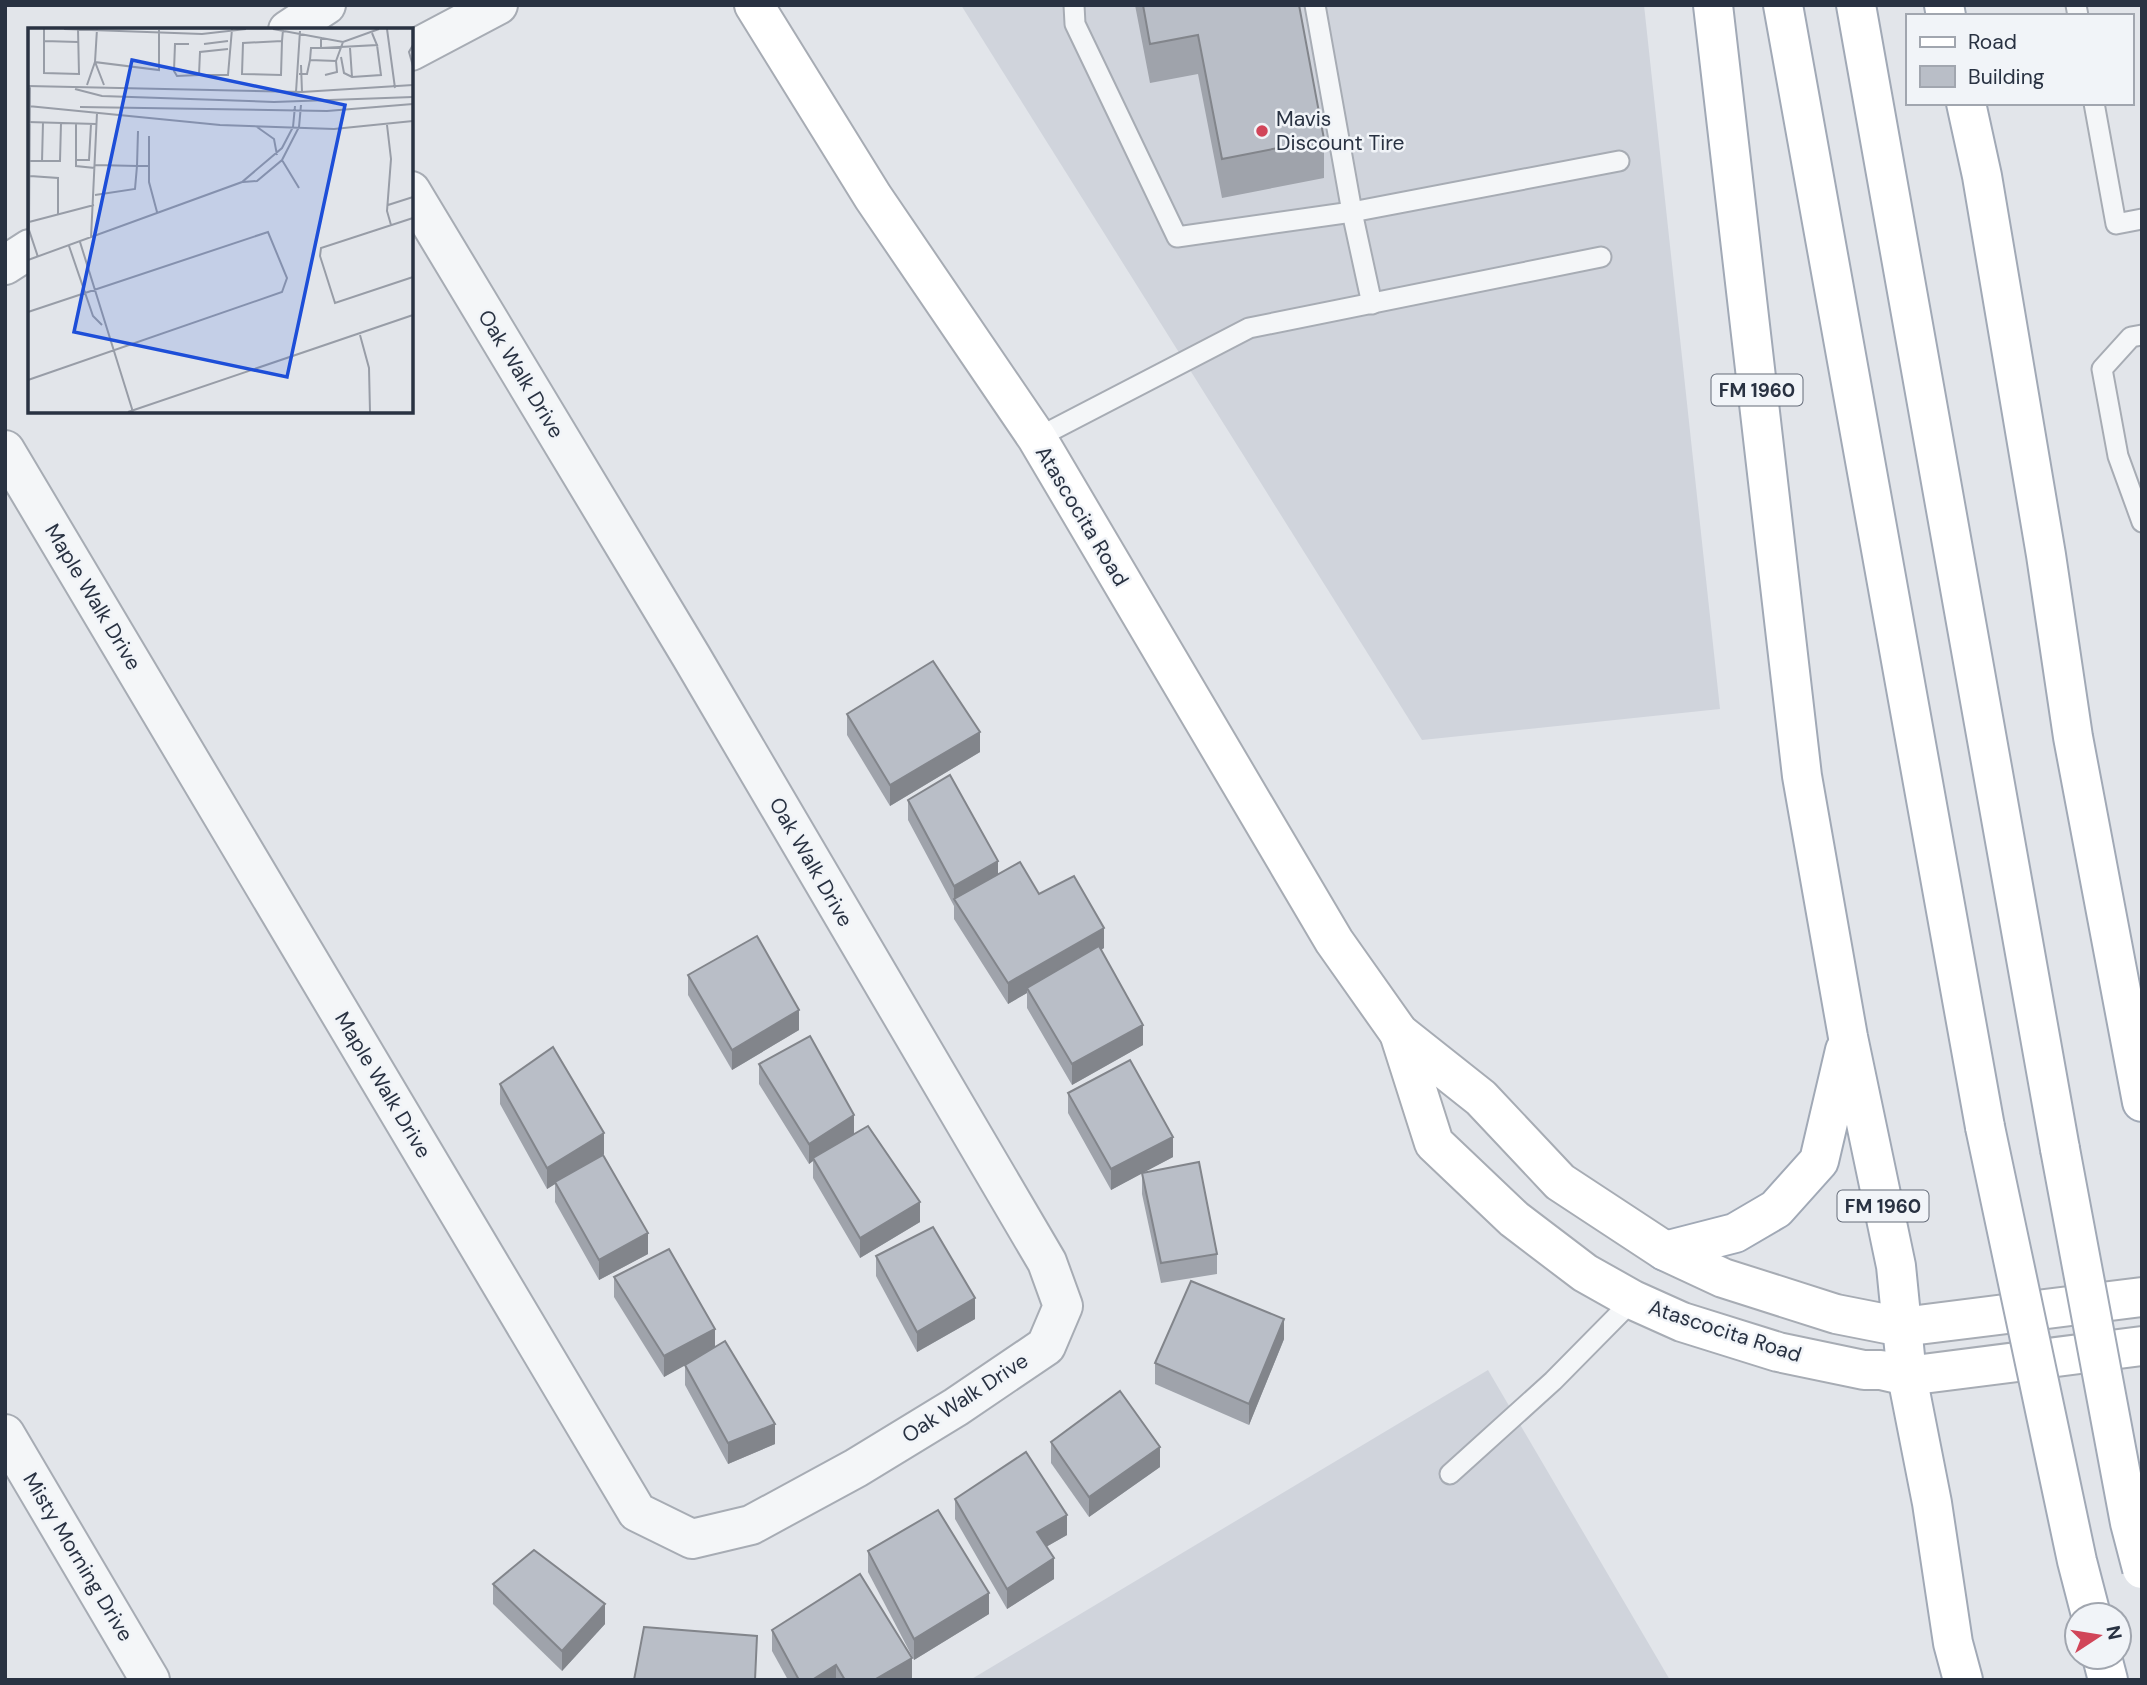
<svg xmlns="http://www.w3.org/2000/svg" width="2147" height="1685" viewBox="0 0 2147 1685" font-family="'DM Sans',sans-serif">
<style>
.built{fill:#d0d4dc}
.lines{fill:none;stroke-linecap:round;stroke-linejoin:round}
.service-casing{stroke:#a7acb4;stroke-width:23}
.minor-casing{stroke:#a7acb4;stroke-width:42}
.tertiary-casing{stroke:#a7acb4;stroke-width:42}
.secondary-casing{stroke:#a7acb4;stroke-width:42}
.primary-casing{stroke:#a1a9b6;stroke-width:42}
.service{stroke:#f4f6f8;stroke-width:19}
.minor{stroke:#f4f6f8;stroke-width:38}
.tertiary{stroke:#f4f6f8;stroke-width:38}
.secondary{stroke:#fff;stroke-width:38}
.primary{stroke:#fff;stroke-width:38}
.primary-bridge-casing{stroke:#a1a9b6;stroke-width:42;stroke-linecap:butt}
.primary-bridge{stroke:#fff;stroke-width:38}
.wall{fill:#9fa3ab}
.shaded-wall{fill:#82858b}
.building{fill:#b9bec7;stroke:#82858b;stroke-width:2}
.poi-dot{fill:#d14559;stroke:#f1f4f8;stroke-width:2.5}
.labels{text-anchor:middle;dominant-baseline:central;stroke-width:5;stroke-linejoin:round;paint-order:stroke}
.shield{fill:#f1f4f8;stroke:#656c79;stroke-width:2}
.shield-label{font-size:19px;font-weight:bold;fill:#293242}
.poi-label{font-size:21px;fill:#293242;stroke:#f1f4f8;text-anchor:start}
.street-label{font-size:21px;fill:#293242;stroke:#f1f4f8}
.inset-road{fill:none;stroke:#989da7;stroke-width:2}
.view{fill:#1d4ed8;fill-opacity:0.15;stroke:#1d4ed8;stroke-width:3.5}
.inset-edge{fill:none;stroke:#293242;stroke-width:3.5}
</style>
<rect width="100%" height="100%" fill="#e2e5ea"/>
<g class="built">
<polygon points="961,5 1644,5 1720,709 1422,740"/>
<polygon points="1488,1370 1670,1680 970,1680"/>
</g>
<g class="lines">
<g class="service-casing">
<g id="service">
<polyline points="1074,5 1075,24 1177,237 1352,212 1372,304"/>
<polyline points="1315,5 1352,212 1619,161"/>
<polyline points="2076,5 2078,16"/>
<polyline points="2094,103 2116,224 2142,219"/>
<polyline points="2142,335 2131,337 2102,369 2118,456 2142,522"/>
<polyline points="1037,438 1249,328 1601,257"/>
<polyline points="1450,1474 1553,1381 1633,1300"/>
</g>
</g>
<g class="minor-casing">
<g id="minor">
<polyline points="5,450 637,1512 692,1539 751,1525 856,1468 956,1407 1046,1346 1063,1306 1047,1262 691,656 411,191"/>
<polyline points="5,1434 150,1680"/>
</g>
</g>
<g class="tertiary-casing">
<g id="tertiary">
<polyline points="288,30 326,5"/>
<polyline points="411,51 498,5"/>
<polyline points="5,265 30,249"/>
</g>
</g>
<g class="secondary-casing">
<g id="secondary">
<polyline points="754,5 873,197 1037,438 1334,941 1399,1033 1481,1098 1560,1182 1665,1251 1723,1278 1836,1314 1902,1327 2142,1297"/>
<polyline points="1399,1033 1434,1143 1514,1219 1585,1273 1633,1300 1682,1322 1778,1352 1864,1370 1881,1370 1907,1376 2142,1346"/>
</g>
</g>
<g class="primary-casing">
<g id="primary">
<polyline points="1713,5 1802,776 1848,1037 1896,1266 1907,1376 1932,1503 1953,1643 1963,1680"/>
<polyline points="1783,5 1985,1127"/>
<polyline points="1856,5 2060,1149"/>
<polyline points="1944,5 1946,16"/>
<polyline points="1966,103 1982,176 2046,555 2073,737 2142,1102"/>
<polyline points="1665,1251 1735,1233 1776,1209 1819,1161 1845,1050"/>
<polyline points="2102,1657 2108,1680"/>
</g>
</g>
<use href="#service" class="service"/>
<use href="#minor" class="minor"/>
<use href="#tertiary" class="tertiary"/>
<use href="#secondary" class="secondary"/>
<use href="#primary" class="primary"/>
<g class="primary-bridge-casing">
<g id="primary-bridge">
<polyline points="1985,1127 2077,1561 2091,1615"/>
<polyline points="2060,1149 2130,1523 2142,1569"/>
</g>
</g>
<use href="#primary-bridge" class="primary-bridge"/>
</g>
<g class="wall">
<polygon points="1135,5 1299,5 1324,139 1324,178 1222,198 1198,74 1150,83"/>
<polygon points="847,714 980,752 890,806 847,735"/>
<polygon points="908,800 998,874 1039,894 1104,948 1101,950 1143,1045 1072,1085 1027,1008 1027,993 1008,1004 954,919 954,906 908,820"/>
<polygon points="688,975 799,1030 732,1070 688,995"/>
<polygon points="759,1064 854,1134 920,1222 860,1258 813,1178 813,1161 809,1164 759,1084"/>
<polygon points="500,1084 604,1154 589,1163 648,1254 599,1280 555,1202 555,1184 547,1189 500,1104"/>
<polygon points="1068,1093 1173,1157 1142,1173 1217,1254 1217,1274 1161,1283 1142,1194 1142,1173 1111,1190 1068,1113"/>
<polygon points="876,1256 975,1319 917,1352 876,1276"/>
<polygon points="614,1277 715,1348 775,1444 728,1464 685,1385 685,1365 686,1364 664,1377 614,1297"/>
<polygon points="1284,1339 1249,1425 1155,1384 1155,1363"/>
<polygon points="1051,1442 1160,1467 1089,1517 1051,1463"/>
<polygon points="955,1499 1067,1535 1046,1547 1054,1579 1007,1609 955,1519"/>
<polygon points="868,1551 989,1614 914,1660 868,1572"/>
<polygon points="493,1584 605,1624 562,1671 493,1604"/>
<polygon points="772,1630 912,1678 909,1680 788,1680 772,1651"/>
</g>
<g class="shaded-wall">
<polygon points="980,732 980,752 890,806 890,785"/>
<polygon points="998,861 998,881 954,899 954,906 954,886"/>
<polygon points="1104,928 1104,948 1029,991 1027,988 1027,993 1008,1004 1008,983"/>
<polygon points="799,1010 799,1030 732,1070 732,1050"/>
<polygon points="1143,1025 1143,1045 1072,1085 1072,1064"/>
<polygon points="854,1115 854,1136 813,1158 813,1161 809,1164 809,1144"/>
<polygon points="604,1133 604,1154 547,1189 547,1168"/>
<polygon points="1173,1137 1173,1157 1111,1190 1111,1169"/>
<polygon points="920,1202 920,1222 860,1258 860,1238"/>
<polygon points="648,1233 648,1254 599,1280 599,1260"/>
<polygon points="975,1298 975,1319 917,1352 917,1332"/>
<polygon points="1284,1319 1284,1339 1249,1425 1249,1404"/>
<polygon points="715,1329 715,1349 664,1377 664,1356"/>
<polygon points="775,1424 775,1444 728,1464 728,1443"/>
<polygon points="1160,1447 1160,1467 1089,1517 1089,1497"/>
<polygon points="1067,1515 1067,1535 1037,1552 1037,1532"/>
<polygon points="1054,1558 1054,1579 1007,1609 1007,1589"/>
<polygon points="989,1593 989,1614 914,1660 914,1639"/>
<polygon points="605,1604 605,1624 562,1671 562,1651"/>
<polygon points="912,1658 912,1678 909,1680 874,1680"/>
<polygon points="836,1665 836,1680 812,1680"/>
</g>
<g class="building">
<polygon points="1143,5 1299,5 1324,139 1222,159 1198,35 1150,44"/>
<polygon points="933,661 980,732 890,785 847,714"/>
<polygon points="950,775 998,861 954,886 908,800"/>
<polygon points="1020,862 1039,894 1074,876 1104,928 1008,983 954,899"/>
<polygon points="757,936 799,1010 732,1050 688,975"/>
<polygon points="1099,946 1143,1025 1072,1064 1027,988"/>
<polygon points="810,1036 854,1115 809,1144 759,1064"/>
<polygon points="553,1047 604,1133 547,1168 500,1084"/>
<polygon points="1130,1060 1173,1137 1111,1169 1068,1093"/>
<polygon points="868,1126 920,1202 860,1238 813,1158"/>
<polygon points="603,1155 648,1233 599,1260 555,1182"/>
<polygon points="1199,1162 1217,1254 1161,1263 1142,1173"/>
<polygon points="933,1227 975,1298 917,1332 876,1256"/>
<polygon points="669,1249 715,1329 664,1356 614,1277"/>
<polygon points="1191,1281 1284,1319 1249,1404 1155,1363"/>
<polygon points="725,1341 775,1424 728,1443 685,1365"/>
<polygon points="1120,1391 1160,1447 1089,1497 1051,1442"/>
<polygon points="1026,1452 1067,1515 1037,1532 1054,1558 1007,1589 955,1499"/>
<polygon points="938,1510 989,1593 914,1639 868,1551"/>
<polygon points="534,1550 605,1604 562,1651 493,1584"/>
<polygon points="860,1574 912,1658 874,1680 845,1680 836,1665 812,1680 799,1680 772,1630"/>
<polygon points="644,1627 757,1636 755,1680 634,1680"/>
</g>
<circle class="poi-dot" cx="1262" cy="131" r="7"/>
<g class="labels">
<g class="shield">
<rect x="1711.5" y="374.5" width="91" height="31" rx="5"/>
<rect x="1837.5" y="1190.5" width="91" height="31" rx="5"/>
</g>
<g class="shield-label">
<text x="1757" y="390">FM 1960</text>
<text x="1883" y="1206">FM 1960</text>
</g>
<g class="poi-label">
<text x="1276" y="119">Mavis<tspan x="1276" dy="24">Discount Tire</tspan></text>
</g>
<g class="street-label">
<text transform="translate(521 374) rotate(59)">Oak Walk Drive</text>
<text transform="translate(1082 516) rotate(59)">Atascocita Road</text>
<text transform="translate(93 597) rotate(59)">Maple Walk Drive</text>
<text transform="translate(811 862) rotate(60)">Oak Walk Drive</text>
<text transform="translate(383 1085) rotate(59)">Maple Walk Drive</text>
<text transform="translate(1725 1331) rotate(18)">Atascocita Road</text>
<text transform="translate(965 1398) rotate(-33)">Oak Walk Drive</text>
<text transform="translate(78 1557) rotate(59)">Misty Morning Drive</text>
</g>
</g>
<g transform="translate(28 28)">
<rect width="385" height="385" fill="#e2e5ea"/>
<path class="inset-road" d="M 16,1 L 16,45 L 51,46 L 50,1M 36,1 L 174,6 L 218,1M 69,1 L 67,34 L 131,42 L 131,2M 245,1 L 315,14 L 351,1M 359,1 L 367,60M 293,9 L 293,20 L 283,20 L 282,32 L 308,33 L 315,14M 16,13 L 50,14M 254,13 L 215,15 L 214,46 L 253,47 L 254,13 L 255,2M 161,16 L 147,16 L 146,43 L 149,48 L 171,47M 176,16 L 200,13M 385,17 L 381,24 L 385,38M 293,20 L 349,17 L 344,5M 322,20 L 324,49M 200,21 L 172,24 L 171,47 L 200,47 L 204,1M 313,29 L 316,45 L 324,49 L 353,47 L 349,17M 273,37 L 274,64M 271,46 L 279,46 L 282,32M 297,47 L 309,44 L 308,33M 59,57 L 67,34 L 76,57M 0,58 L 274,64 L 385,57M 2,58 L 1,202 L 10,229M 47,61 L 74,68 L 246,74 L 385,69M 268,64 L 272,3M 0,78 L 192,97 L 306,101 L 385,93M 52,79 L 299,83 L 385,76M 0,94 L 68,96M 48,95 L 48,138 L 67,140M 359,97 L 363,131 L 359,183 L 363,197M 229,99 L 246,111 L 249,127M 121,108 L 121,154 L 129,184M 47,132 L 61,132 L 63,96M 254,132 L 271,160M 2,133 L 32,133 L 33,95M 14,134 L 15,94M 67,137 L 109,138 L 110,103M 2,148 L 30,150 L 30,186M 215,154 L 229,153 L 254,132 L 271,99 L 273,77M 67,167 L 107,161 L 109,138 L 121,138M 360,177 L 385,169M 385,190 L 293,220 L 292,228 L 307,275 L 385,249M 1,194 L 66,177M 63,210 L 69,85M 52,214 L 105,384M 41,218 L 65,288 L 74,297M 0,232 L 214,154 L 254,120 L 265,99 L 267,78M 0,284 L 240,204 L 259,250 L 254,264 L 0,352M 332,307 L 341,340 L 342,384M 100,384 L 385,287"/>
<path class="view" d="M 104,32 L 317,77 L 259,349 L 46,304 Z"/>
<rect width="385" height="385" class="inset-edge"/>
</g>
<rect width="2147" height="1685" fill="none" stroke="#293242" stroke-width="14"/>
<rect x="1906" y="14" width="228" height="91" fill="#f1f4f8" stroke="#a1a6af" stroke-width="2"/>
<rect x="1920" y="37" width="35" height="10" fill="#ffffff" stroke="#a1a6af" stroke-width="2"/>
<text x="1968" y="49" font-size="21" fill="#293242">Road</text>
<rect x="1920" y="66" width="35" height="21" fill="#b9bec7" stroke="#a1a6af" stroke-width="2"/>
<text x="1968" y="84" font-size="21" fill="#293242">Building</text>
<g transform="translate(2098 1636) rotate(78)"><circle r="33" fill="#f1f4f8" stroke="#a1a6af" stroke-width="2"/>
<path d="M0-5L12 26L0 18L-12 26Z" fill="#d14559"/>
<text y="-10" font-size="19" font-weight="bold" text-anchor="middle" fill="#293242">N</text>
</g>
</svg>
